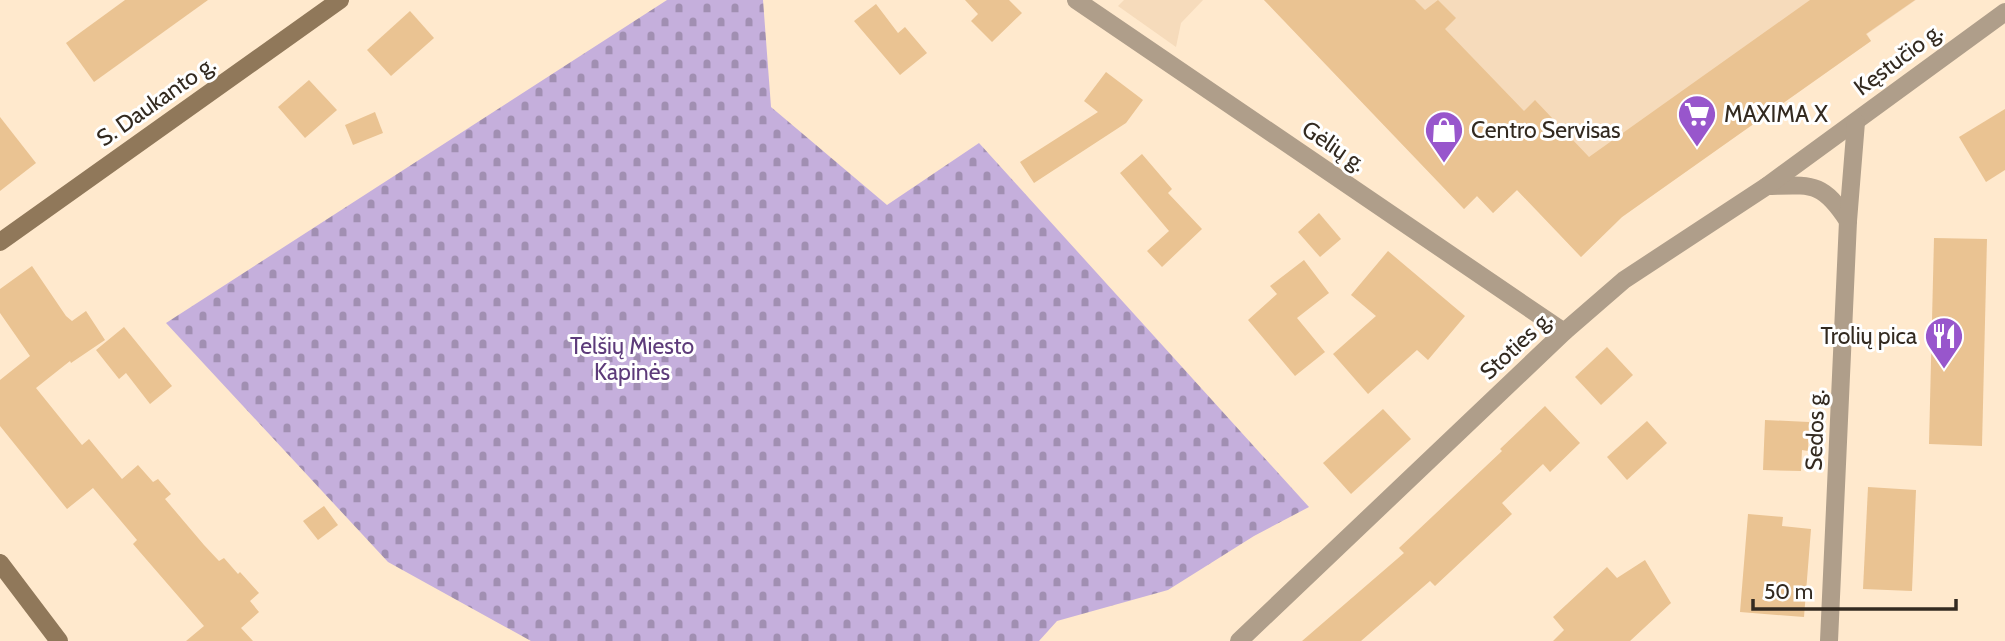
<svg xmlns="http://www.w3.org/2000/svg" width="2005" height="641" viewBox="0 0 2005 641" font-family="Cabin,sans-serif">
<style>
.built{fill:#f6dbbb}
.cemetery{fill:url(#cemetery-stones)}
.building{fill:#eac392}
.lines{fill:none;stroke-linecap:round;stroke-linejoin:round}
.street{stroke:#af9e8a;stroke-width:18}
.secondary{stroke:#90785a;stroke-width:18}
.labels{text-anchor:middle;dominant-baseline:central;stroke-width:6;stroke-linejoin:round;paint-order:stroke}
.street-label{font-size:23px;fill:#332a20;stroke:#fff}
.poi-label{font-size:23px;fill:#332a20;stroke:#fff;text-anchor:start}
.park-label{font-size:23px;fill:#5d3b7a;stroke:#fff}
</style>
<defs>
<pattern id="cemetery-stones" width="16" height="16" patternUnits="userSpaceOnUse" patternTransform="scale(1.75)"><rect width="16" height="16" fill="#c5afdc"/><path d="M2 7V4a2 2 0 0 1 4 0v3zM10 15v-3a2 2 0 0 1 4 0v3z" fill="#a18fb2"/></pattern>
</defs>
<rect width="100%" height="100%" fill="#ffe9cd"/>
<g class="built">
<polygon points="1124,0 1203,0 1181,23 1176,47 1118,6"/>
<polygon points="1264,0 1916,0 1867,34 1871,41 1622,217 1581,257 1517,190 1493,213 1477,196 1464,209"/>
</g>
<polygon class="cemetery" points="667,0 763,0 771,107 887,205 979,143 1309,507 1254,536 1168,590 1057,621 1039,641 531,641 388,562 166,323"/>
<g class="building">
<polygon points="125,0 208,0 94,82 66,43"/>
<polygon points="965,0 1009,0 1022,13 992,42 971,21 978,14"/>
<polygon points="1264,0 1415,0 1425,10 1438,0 1456,18 1445,29 1524,111 1535,100 1589,157 1810,0 1915,0 1866,34 1871,41 1622,217 1581,257 1517,190 1493,213 1477,196 1464,209"/>
<polygon points="876,4 898,33 905,27 927,53 900,75 854,21"/>
<polygon points="410,11 434,38 391,76 367,50"/>
<polygon points="1106,72 1143,100 1126,123 1034,183 1020,162 1098,112 1084,101"/>
<polygon points="309,80 337,110 305,138 278,107"/>
<polygon points="2005,109 2005,170 1986,182 1959,137"/>
<polygon points="375,112 383,133 353,145 345,125"/>
<polygon points="0,117 36,163 0,191"/>
<polygon points="1142,154 1172,189 1168,193 1202,229 1162,267 1147,251 1169,231 1120,173"/>
<polygon points="1319,213 1341,239 1320,257 1298,232"/>
<polygon points="1934,238 1987,239 1982,446 1929,444"/>
<polygon points="1388,251 1465,316 1428,360 1417,350 1368,394 1333,354 1376,316 1351,295"/>
<polygon points="1304,260 1329,293 1297,318 1325,352 1295,376 1248,320 1277,294 1270,286"/>
<polygon points="32,266 66,316 72,321 86,311 105,340 71,363 70,361 36,388 82,445 89,439 122,479 138,465 153,482 158,479 171,494 165,499 204,545 219,561 224,558 238,574 240,572 259,593 250,601 259,612 241,628 253,641 186,641 204,626 133,544 137,540 93,488 67,509 0,426 0,380 30,356 0,313 0,289"/>
<polygon points="124,327 172,386 150,404 126,373 119,379 96,350"/>
<polygon points="1607,347 1633,375 1601,405 1575,377"/>
<polygon points="1545,406 1580,443 1550,472 1543,464 1502,503 1512,514 1435,586 1430,581 1361,641 1302,641 1404,553 1399,548 1502,451 1500,449"/>
<polygon points="1383,409 1411,439 1351,494 1323,463"/>
<polygon points="1765,420 1809,422 1808,451 1802,450 1801,471 1763,470"/>
<polygon points="1647,421 1667,443 1627,480 1607,457"/>
<polygon points="1868,487 1916,490 1912,591 1863,589"/>
<polygon points="324,506 338,525 318,540 303,521"/>
<polygon points="1748,514 1783,517 1782,526 1811,529 1804,617 1740,612"/>
<polygon points="1645,560 1671,603 1630,641 1553,641 1564,630 1553,617 1607,567 1617,578"/>
</g>
<g class="lines">
<g class="street">
<polyline points="1076,0 1564,332"/>
<path d="M 1767,186 C 1812,185 1822,181 1848,221"/>
<polyline points="1239,641 1564,332 1624,280 1767,186 2005,12"/>
<polyline points="1829,641 1848,221 1856,122"/>
</g>
<g class="secondary">
<polyline points="0,242 340,0"/>
<polyline points="0,563 59,641"/>
</g>
</g>
<defs>
<g id="supermarket-pin" transform="scale(2.0125)"><path d="M0 17L-7.5 6A9.5 9.5 0 1 1 7.5 6Z" fill="#9856cc" stroke="#fff"/><path d="M-6-5.5h2.5l.6 2H6L4.5 2H-2.5L-4.4-4H-6ZM-1.5 3.2a1.3 1.3 0 1 0 .1 0ZM3 3.2a1.3 1.3 0 1 0 .1 0Z" fill="#fff"/></g>
<g id="shop-pin" transform="scale(2.0125)"><path d="M0 17L-7.5 6A9.5 9.5 0 1 1 7.5 6Z" fill="#9856cc" stroke="#fff"/><path d="M-5-2.5h2.3a2.7 3.5 0 0 1 5.4 0H5L5.5 6h-11ZM-1.5-2.5h3a1.5 2.3 0 0 0-3 0Z" fill="#fff"/></g>
<g id="restaurant-pin" transform="scale(2.0125)"><path d="M0 17L-7.5 6A9.5 9.5 0 1 1 7.5 6Z" fill="#9856cc" stroke="#fff"/><path d="M-5-6h1v4h1v-4h1v4h1v-4h1v5L-1.5 .5V6h-2V.5L-5-1ZM5-6V6H3V1.5H1.5Q1.5-4 5-6Z" fill="#fff"/></g>
</defs>
<g fill-rule="evenodd">
<use href="#supermarket-pin" x="1697" y="114"/>
<use href="#shop-pin" x="1444" y="130"/>
<use href="#restaurant-pin" x="1944" y="336"/>
</g>
<g class="labels">
<g class="street-label">
<text transform="translate(1898 59) rotate(-37)">Kęstučio g.</text>
<text transform="translate(156 101) rotate(-35)">S. Daukanto g.</text>
<text transform="translate(1334 146) rotate(34)">Gėlių g.</text>
<text transform="translate(1516 345) rotate(-43)">Stoties g.</text>
<text transform="translate(1815 430) rotate(-88)">Sedos g.</text>
</g>
<g class="poi-label">
<text x="1724" y="114">MAXIMA X</text>
<text x="1471" y="130">Centro Servisas</text>
<text x="1917" y="336" text-anchor="end">Trolių pica</text>
</g>
<g class="park-label">
<text x="632" y="346">Telšių Miesto<tspan x="632" dy="26">Kapinės</tspan></text>
</g>
</g>
<path d="M1753 599v10h203v-10" fill="none" stroke="#332a20" stroke-width="3.5"/>
<text x="1764" y="599" font-size="21" fill="#332a20" stroke="#ffffff" stroke-width="5" paint-order="stroke">50 m</text>
</svg>
